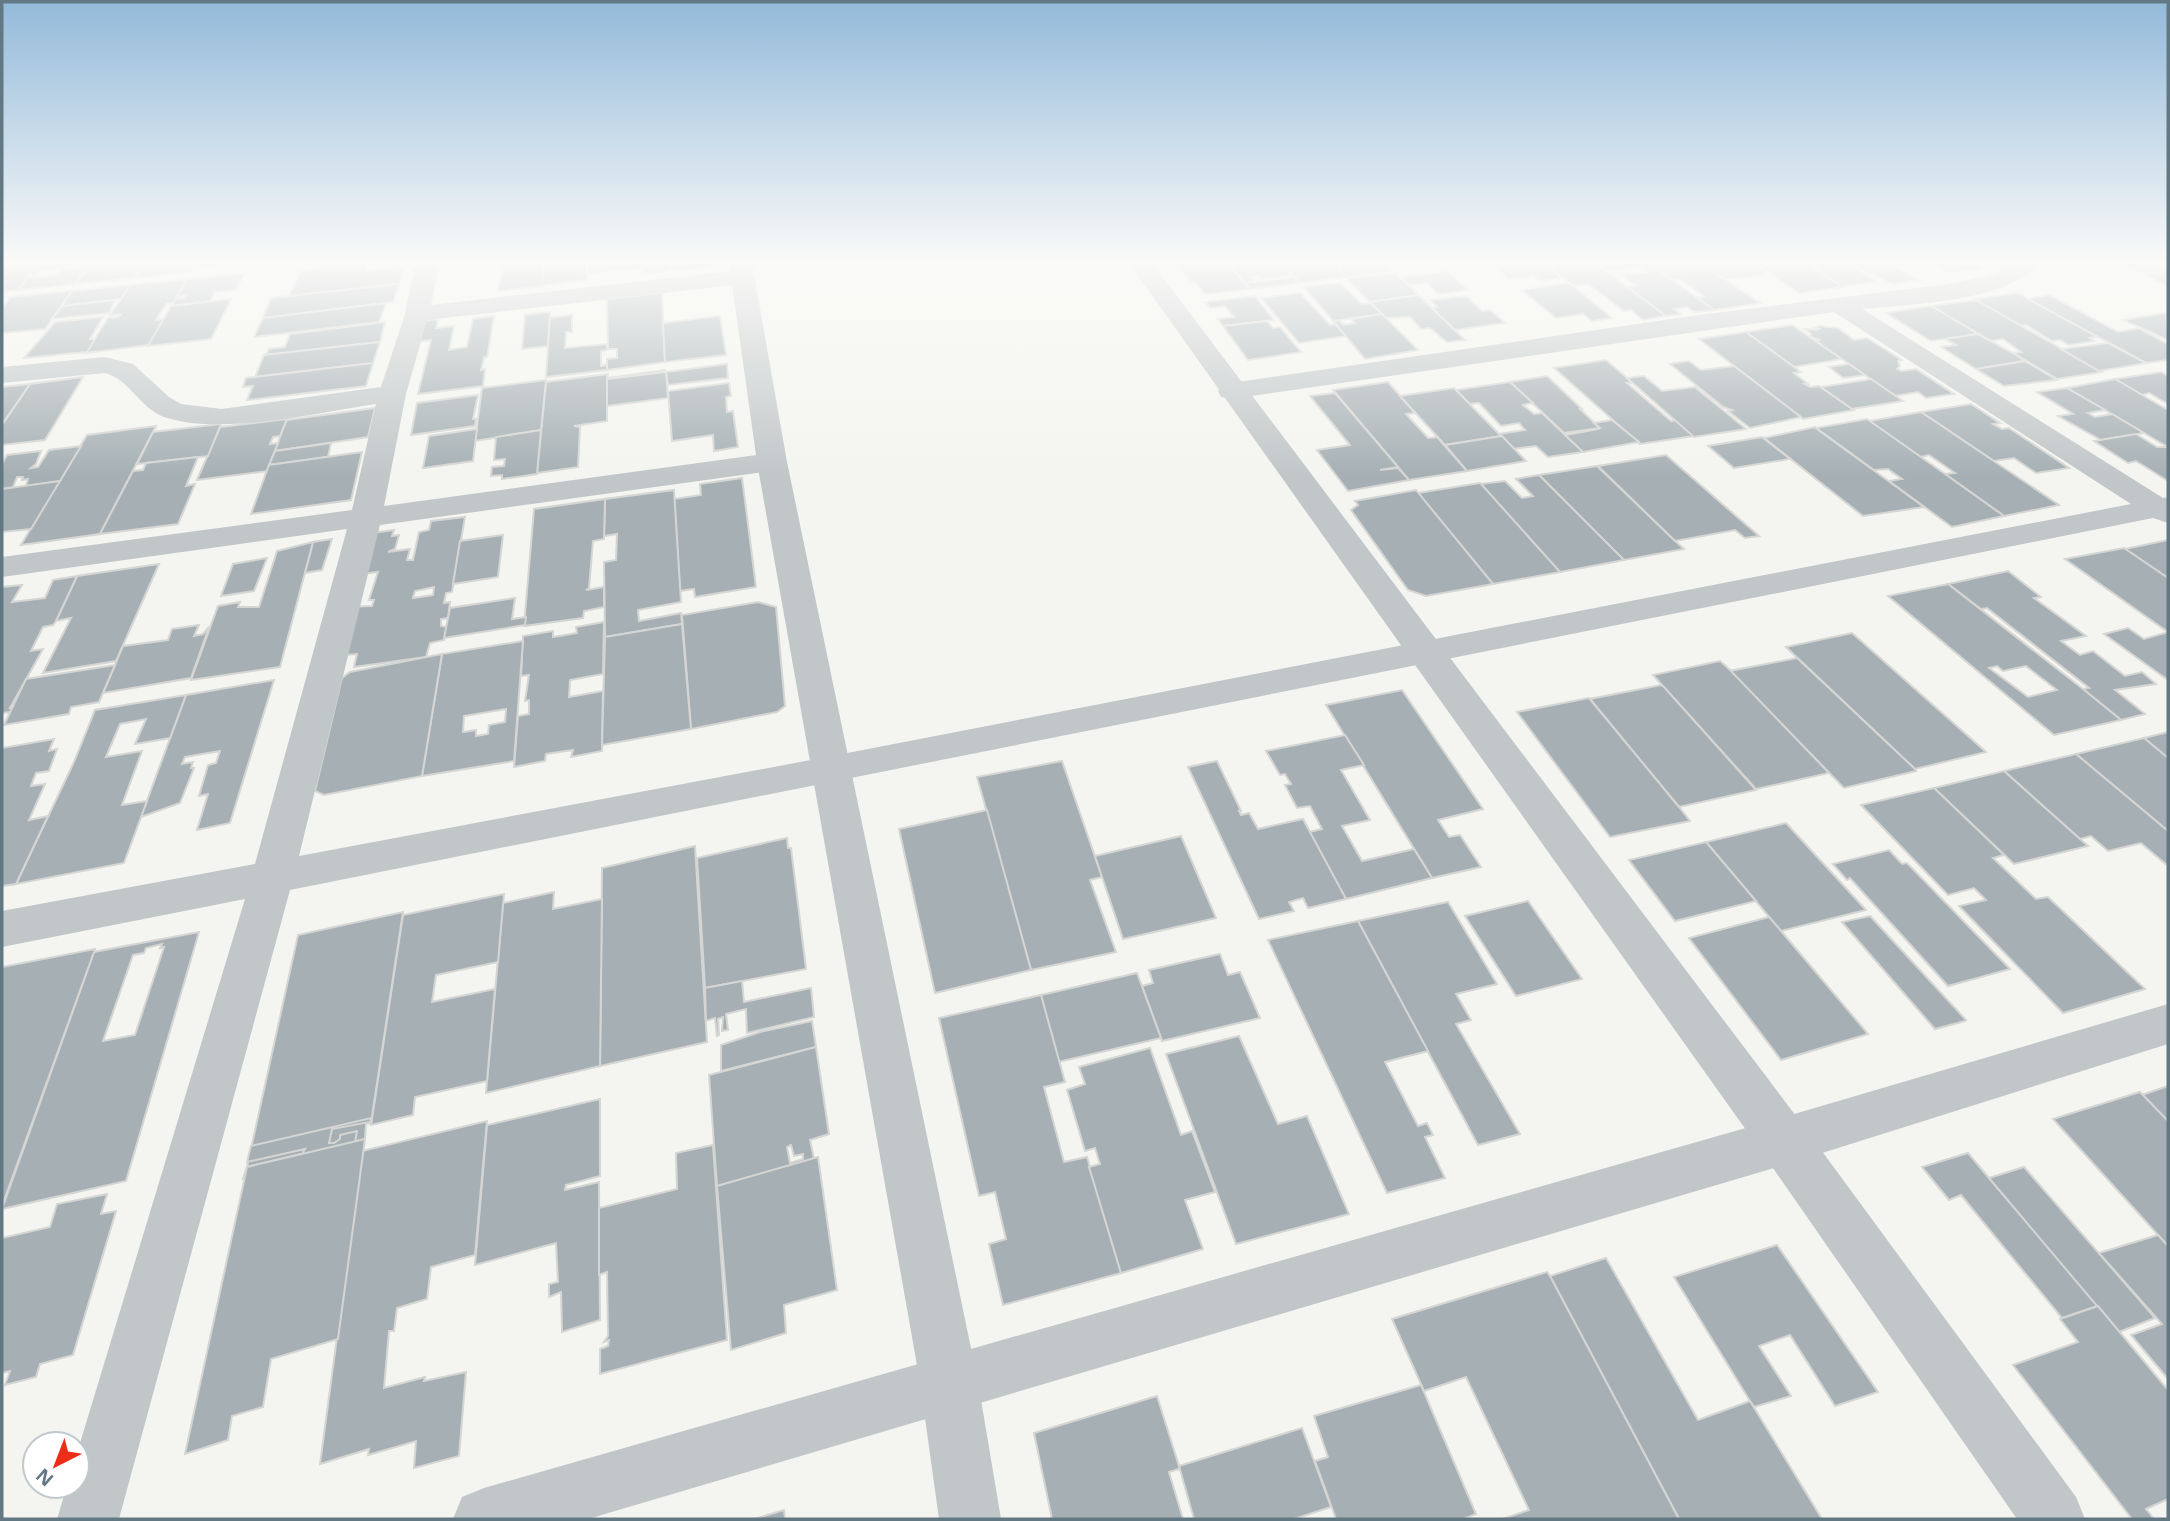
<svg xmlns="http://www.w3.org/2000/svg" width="2170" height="1521" viewBox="0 0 2170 1521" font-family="'Open Sans',sans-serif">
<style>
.building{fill:#a6b0b4;stroke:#d5d5d3;stroke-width:2;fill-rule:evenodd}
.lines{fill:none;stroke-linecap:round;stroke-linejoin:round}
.minor{fill:#c1c6c8;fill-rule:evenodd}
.tertiary{fill:#c1c6c8;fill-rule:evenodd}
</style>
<rect width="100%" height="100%" fill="#f4f4f0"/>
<g class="building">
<polygon points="39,263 18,290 2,292 2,264"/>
<polygon points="43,263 91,263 88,267 40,271 35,276 28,277 38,264"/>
<polygon points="91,263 144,263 135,278 75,284"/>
<polygon points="144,263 198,263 192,272 135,278"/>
<polygon points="198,263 243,263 194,269"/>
<polygon points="369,263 367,271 404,267 399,284 289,296 301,271"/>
<polygon points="504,263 544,263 542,286 498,291"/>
<polygon points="544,263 587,263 587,280 542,285"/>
<polygon points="587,263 630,263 630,269 587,274"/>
<polygon points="630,263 672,263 673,270 643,274 643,268 630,269"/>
<polygon points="672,263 714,263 714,267 672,271"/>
<polygon points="1175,263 1228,263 1250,289 1205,294 1197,284 1190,281"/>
<polygon points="1228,263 1281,263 1293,276 1262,279 1259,276 1251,277 1257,281 1245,283"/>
<polygon points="1281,263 1333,263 1347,277 1300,283"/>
<polygon points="1333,263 1386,263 1394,271 1346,277"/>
<polygon points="1511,263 1544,263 1562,278 1539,281 1533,276 1509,279 1493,265"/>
<polygon points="1544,263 1595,263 1666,316 1643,320 1631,310 1624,311 1588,284 1573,286"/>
<polygon points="1595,263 1650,264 1714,310 1694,312 1687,307 1674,309 1681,314 1666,316 1628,287 1636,286 1621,275 1647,272 1639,267 1605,271"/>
<polygon points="1649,263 1701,263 1760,303 1714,310 1697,297 1704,296 1680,279 1672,280"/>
<polygon points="1701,263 1753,263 1769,274 1726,280"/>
<polygon points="1754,263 1805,263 1844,287 1799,293"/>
<polygon points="1811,263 1844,263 1833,264 1852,266 1878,282 1842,286 1818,271 1823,270"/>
<polygon points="1847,263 1889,263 1919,280 1893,284"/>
<polygon points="1932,263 1974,263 1983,268 1949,273"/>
<polygon points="2121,263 2168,263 2168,271 2144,274"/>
<polygon points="88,267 75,284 18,290 28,277 58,275 62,269"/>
<polygon points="1447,271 1468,290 1438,294 1427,283 1409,285 1401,277"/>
<polygon points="2168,271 2168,286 2144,274"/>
<polygon points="245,273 236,290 215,292 210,301 171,306 175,299 185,298 186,295 177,296 187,279"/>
<polygon points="1396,273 1419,295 1370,302 1346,278"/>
<polygon points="1294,277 1300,283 1250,289 1245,283"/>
<polygon points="187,279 173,303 166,304 156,320 164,319 149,345 86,353 108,318 119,317 121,314 110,315 130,285"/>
<polygon points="1340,283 1362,304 1371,303 1382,314 1333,321 1304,287"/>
<polygon points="1569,283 1573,286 1612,318 1592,321 1583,314 1556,318 1522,290"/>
<polygon points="399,284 393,302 263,318 271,298"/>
<polygon points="130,285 121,299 62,306 72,291"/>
<polygon points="72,291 45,329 4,333 2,336 2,309 10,297"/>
<polygon points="662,293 665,362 607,370 607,359 617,358 617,349 608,349 607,299"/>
<polygon points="1300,293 1330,325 1335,324 1346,336 1299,343 1261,298"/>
<polygon points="2017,293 2020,294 2098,337 2090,338 2095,341 2069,345 2060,340 2052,341 2026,325 2020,326 1974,299"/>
<polygon points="1419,295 1432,308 1465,340 1447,342 1430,328 1421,329 1410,317 1386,318 1370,302"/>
<polygon points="2049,295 2118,332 2139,328 2168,344 2168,360 2146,363 2028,299"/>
<polygon points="1255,296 1274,320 1223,326 1218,319 1234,317 1225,306 1210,308 1205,302"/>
<polygon points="1466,296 1482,311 1490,310 1505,323 1455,330 1432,308 1437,307 1430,300"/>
<polygon points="231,299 211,339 148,346 171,306"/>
<polygon points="115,300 109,313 52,319 62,306"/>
<polygon points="1976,300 1978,301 2102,372 2057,379 2013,353 2021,352 2003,339 1991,341 1930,306"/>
<polygon points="386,303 379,322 254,337 263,318"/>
<polygon points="1930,306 1933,307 1978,334 1931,341 1886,313"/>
<polygon points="550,312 548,346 522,349 525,315"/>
<polygon points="2166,313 2168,340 2123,320"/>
<polygon points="1382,314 1418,350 1365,359 1333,321 1339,320 1344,325 1355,323 1351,319"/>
<polygon points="572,315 572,332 566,332 565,348 607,344 607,350 601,351 601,366 607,365 607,370 546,377 550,318"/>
<polygon points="494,316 487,357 484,357 481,370 485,369 483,386 418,394 431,340 415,342 421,321 438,319 436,328 454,326 449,350 467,347 473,319"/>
<polygon points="720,316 726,355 665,362 663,323"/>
<polygon points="103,317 90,339 95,339 87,352 24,358 55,322"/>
<polygon points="1267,321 1273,328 1280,327 1301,352 1248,360 1223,326"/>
<polygon points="385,322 380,342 266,355 269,349 285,347 290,334"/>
<polygon points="1793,325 1795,327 1842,359 1794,367 1746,332"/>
<polygon points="1819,326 1838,328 1854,340 1867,338 1902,360 1898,361 1900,366 1897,369 1901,371 1916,369 1954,394 1926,398 1918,392 1895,396 1816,341 1819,340 1810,337 1811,334 1804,329 1817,330 1819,329 1814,328"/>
<polygon points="1746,332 1801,372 1794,373 1808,384 1805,384 1810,387 1819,386 1854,410 1803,419 1699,339"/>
<polygon points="1978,334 2013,353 2025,361 1976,369 1941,347 1956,345 1945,339"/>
<polygon points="380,342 373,363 255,377 264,355"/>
<polygon points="2108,343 2146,363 2099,371 2061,349"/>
<polygon points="1606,360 1633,383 1627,383 1671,421 1676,420 1694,436 1640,444 1554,368"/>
<polygon points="1689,361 1701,370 1734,366 1801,417 1750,428 1728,411 1732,410 1723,407 1670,364"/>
<polygon points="2025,361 2057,380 2004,386 1976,369"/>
<polygon points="373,363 366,386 247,400 253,386 243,387 246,378"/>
<polygon points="727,364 728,378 668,385 666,372"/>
<polygon points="1849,364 1865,375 1843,378 1829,367"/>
<polygon points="666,370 607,379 607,421 574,426 580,427 578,467 537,473 546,382 608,374 607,378"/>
<polygon points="666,372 668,398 607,406 607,379"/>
<polygon points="2161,372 2168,376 2168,404 2149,393 2142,395 2115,379"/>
<polygon points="1547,376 1582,409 1580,409 1600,428 1564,433 1510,382"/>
<polygon points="1644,376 1662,391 1695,387 1746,429 1694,437 1627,378"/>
<polygon points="83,377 45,440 2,445 2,425 30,384"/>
<polygon points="1871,379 1903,401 1852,409 1821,387"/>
<polygon points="2115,379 2168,410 2168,447 2067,388"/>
<polygon points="546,380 541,430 475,441 482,388"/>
<polygon points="1388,382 1415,413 1406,414 1428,438 1437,437 1467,471 1409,480 1333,390"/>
<polygon points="1510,382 1533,403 1523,405 1534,414 1542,413 1583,452 1548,457 1536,446 1513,449 1499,434 1525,430 1519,423 1501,426 1479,403 1470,404 1456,390"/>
<polygon points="729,383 731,396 726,397 727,412 733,411 738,447 714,451 713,435 672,441 668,391"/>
<polygon points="30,384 5,420 2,421 2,387"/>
<polygon points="1454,388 1499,434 1501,436 1445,445 1400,396"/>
<polygon points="2067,388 2105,410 2088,413 2095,417 2112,414 2144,433 2101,440 2058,416 2073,414 2037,392"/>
<polygon points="1335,393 1398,467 1380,470 1398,468 1409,480 1348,491 1317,450 1350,445 1310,396"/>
<polygon points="478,395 473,419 476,419 475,426 411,435 417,403"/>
<polygon points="1971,404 2000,423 1993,424 2002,429 2009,428 2069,468 2036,473 2014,458 1994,461 1921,412"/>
<polygon points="375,408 368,437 275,451 286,420"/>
<polygon points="1921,412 1927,416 2059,505 2004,516 1945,474 1955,473 1929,455 1921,457 1869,421"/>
<polygon points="287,419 280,436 273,437 270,444 278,443 267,471 197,480 220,427"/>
<polygon points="1867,419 1945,474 2004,516 1952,527 1889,481 1902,479 1888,469 1874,470 1816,428"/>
<polygon points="1612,420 1639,442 1583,452 1565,435 1598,429 1600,428 1594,423"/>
<polygon points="221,424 208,456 137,464 153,432"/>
<polygon points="156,426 100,534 21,545 87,435"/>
<polygon points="1815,427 1817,429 1924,507 1863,516 1764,438"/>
<polygon points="477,429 473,461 423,468 429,436"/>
<polygon points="541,430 537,474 502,479 502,475 491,476 492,467 504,466 505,459 494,460 496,437"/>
<polygon points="2136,434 2157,447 2168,447 2168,481 2136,461 2128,463 2094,441"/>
<polygon points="1502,436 1526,461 1467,471 1445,445"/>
<polygon points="1762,437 1790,459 1734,468 1708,446"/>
<polygon points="331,443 328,457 269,465 275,451"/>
<polygon points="81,446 60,481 26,486 28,479 22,480 23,477 17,477 13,487 2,489 2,464 7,455 41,451 36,464 31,468 38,467 49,450"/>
<polygon points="362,452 351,500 251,514 269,465"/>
<polygon points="1666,455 1759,536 1745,538 1735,530 1675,541 1598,466"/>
<polygon points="198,457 186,486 195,484 178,524 100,534 133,471 143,470 146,463"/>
<polygon points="1597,466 1675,541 1684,549 1624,560 1539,475"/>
<polygon points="1539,475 1624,560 1560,572 1481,484 1505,481 1522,498 1533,496 1516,479"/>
<polygon points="742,478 756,587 695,597 694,589 680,591 674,499 701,495 700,484"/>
<polygon points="60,481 31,529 2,532 2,489"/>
<polygon points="1480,483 1481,484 1560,572 1493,584 1418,493"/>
<polygon points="674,490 681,602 638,610 639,621 681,613 682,624 605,637 604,562 616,560 617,534 604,536 605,499"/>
<polygon points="1416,490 1420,495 1493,584 1426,596 1408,590 1351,510 1358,505 1355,501"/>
<polygon points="605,499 604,539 593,541 589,588 586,590 604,587 604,607 584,611 583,618 524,626 534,509"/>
<path d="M 465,517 L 452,592 L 446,593 L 444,603 L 450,602 L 448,618 L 441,619 L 441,626 L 447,627 L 444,640 L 430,643 L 426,657 L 354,667 L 357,654 L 346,655 L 346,607 L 372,606 L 374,600 L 369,600 L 378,572 L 353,575 L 365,534 L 394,530 L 392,536 L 399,535 L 395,549 L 388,552 L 410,549 L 407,560 L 413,560 L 419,532 L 429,530 L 431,521 ZM 434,587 L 433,595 L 413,598 L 415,591 Z"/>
<polygon points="503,535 498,577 453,584 460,541"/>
<polygon points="332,539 322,570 305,573 313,542"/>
<polygon points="2168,540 2168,578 2125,549"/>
<polygon points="313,542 280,667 191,680 218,606 240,602 238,607 259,607 277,551"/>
<polygon points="2124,548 2168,578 2168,632 2065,559"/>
<polygon points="267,558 254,591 221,596 233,564"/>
<polygon points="159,564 116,661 43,673 71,618 56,621 77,576"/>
<polygon points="2008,571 2041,597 2034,598 2086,636 2061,641 2080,655 2093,651 2125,676 2142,672 2156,684 2115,690 2145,714 2121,720 2083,689 2089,688 1987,608 1981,609 1948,584"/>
<polygon points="77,576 56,621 53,625 43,627 31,651 43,649 10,708 13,708 10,712 2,713 2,587 22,585 12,602 45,598 53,580"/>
<path d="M 1948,584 L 2083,689 L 2121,720 L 2054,735 L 1888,596 ZM 1997,666 L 2003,671 L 2026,666 L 2057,690 L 2028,697 L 1989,668 Z"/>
<polygon points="515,598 512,619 526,617 525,625 444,638 450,608"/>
<polygon points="758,602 776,607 785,706 777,712 691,729 682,615"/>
<polygon points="604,622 603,674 570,680 569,697 603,691 602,751 571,757 573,750 546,754 545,761 514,767 518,716 529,714 529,700 525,701 529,675 521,676 523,636 553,631 553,637 577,633 576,627"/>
<polygon points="682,624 691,729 602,745 605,637"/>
<polygon points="199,625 194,636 203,634 209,627 191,678 103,693 123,646 168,640 172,629"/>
<polygon points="2128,628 2144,639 2168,632 2168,680 2104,634"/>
<polygon points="1852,633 1986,752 1915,769 1786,647"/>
<path d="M 523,641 L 514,761 L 422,776 L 442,654 ZM 506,709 L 505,722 L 489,725 L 488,734 L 476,736 L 476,730 L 463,732 L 464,716 Z"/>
<polygon points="442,654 422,776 324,795 315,791 342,678 350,672"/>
<polygon points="1797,658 1915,769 1916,771 1844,788 1730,671"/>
<polygon points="1720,661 1730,670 1829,773 1756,789 1653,675"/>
<polygon points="115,665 99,702 71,707 69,714 4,725 26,679"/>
<polygon points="274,680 230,823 197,830 208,794 199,796 208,765 216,763 220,751 185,757 182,764 193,762 191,768 194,768 180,803 141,817 186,695"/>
<polygon points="1661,685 1664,687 1756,790 1679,807 1590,699"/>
<polygon points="1402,690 1483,809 1438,820 1449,837 1460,835 1481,867 1432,878 1326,705"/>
<polygon points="186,695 170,738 135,744 146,719 120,724 106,757 142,751 122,805 147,801 124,863 16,884 74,762 95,710"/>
<polygon points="1589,698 1679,807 1690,821 1610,837 1517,712"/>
<polygon points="2168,732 2168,758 2144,738"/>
<polygon points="1345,735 1364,765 1341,770 1370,820 1342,826 1362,861 1414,849 1432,878 1346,899 1309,832 1322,829 1310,806 1297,808 1285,785 1291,784 1285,774 1280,775 1266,751"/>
<polygon points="2144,738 2168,758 2168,831 2076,754"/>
<polygon points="54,739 49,751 57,749 49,771 36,773 31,786 45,784 29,820 48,816 16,884 2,886 2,748"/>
<polygon points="2076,754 2168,831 2168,866 2141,843 2108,851 2091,836 2080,839 2004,771"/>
<polygon points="1062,761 1102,877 1090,880 1116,952 1031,970 977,777"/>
<polygon points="1217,761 1241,811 1239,811 1241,815 1249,813 1258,829 1303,819 1346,899 1308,908 1303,898 1289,902 1294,911 1259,919 1188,767"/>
<polygon points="2004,771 2080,839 2088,846 2014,864 1934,788"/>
<polygon points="1934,788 2004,855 1993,858 2036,899 2048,897 2145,989 2063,1013 1959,906 1986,900 1974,888 1948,895 1861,805"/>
<polygon points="987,810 1031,970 935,993 899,829"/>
<polygon points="1786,823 1866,910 1781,931 1706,842"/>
<polygon points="1181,836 1216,918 1123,939 1095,856"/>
<polygon points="787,838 788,848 791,848 806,969 705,988 697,858"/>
<polygon points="1706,842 1756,901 1675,921 1629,860"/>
<polygon points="695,846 707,1042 600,1066 602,868"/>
<polygon points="1889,850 1902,864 1907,863 2010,969 1948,986 1850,878 1847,880 1833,864"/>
<polygon points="554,892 553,909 602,899 600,1066 486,1093 503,903"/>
<polygon points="504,894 498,962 436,975 432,1002 495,989 487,1081 415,1097 413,1115 371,1125 403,915"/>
<polygon points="1528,901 1582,979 1516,996 1465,916"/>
<polygon points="1448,902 1497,984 1456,994 1471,1020 1456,1024 1520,1134 1478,1145 1358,921"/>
<polygon points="403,912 371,1123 366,1124 365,1139 247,1167 298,935"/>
<polygon points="1870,916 1966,1020 1965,1021 1935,1029 1842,922"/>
<polygon points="1769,917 1781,931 1868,1034 1781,1060 1689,938"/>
<polygon points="1358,921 1428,1051 1385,1062 1418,1126 1427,1123 1433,1135 1425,1137 1445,1178 1387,1193 1268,940"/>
<path d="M 199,932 L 126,1181 L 2,1209 L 94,952 ZM 162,944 L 160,948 L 164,947 L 135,1035 L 103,1041 L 133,955 L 144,953 L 146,948 Z"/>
<polygon points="95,949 94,952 2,1206 2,967"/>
<polygon points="1220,954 1228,975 1240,972 1260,1018 1162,1041 1142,986 1153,983 1149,970"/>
<polygon points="1137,973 1161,1038 1058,1062 1041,995"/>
<polygon points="742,981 744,1002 811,988 814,1017 747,1033 746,1009 726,1014 728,1030 722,1031 723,1017 718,1019 719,1035 717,1036 715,1018 706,1021 705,988"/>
<polygon points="1041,995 1065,1082 1044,1087 1064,1162 1087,1157 1121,1273 1003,1305 989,1244 1006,1239 995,1192 979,1196 939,1018"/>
<polygon points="812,1021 816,1047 721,1071 721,1045 760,1032"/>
<polygon points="1239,1036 1278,1124 1307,1116 1349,1214 1236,1244 1166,1054"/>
<path d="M 816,1047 L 829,1134 L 810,1140 L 814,1159 L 717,1186 L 709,1075 ZM 791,1145 L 794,1156 L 803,1154 L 803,1159 L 790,1163 L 787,1147 Z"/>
<polygon points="1150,1048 1181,1135 1192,1131 1215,1192 1185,1200 1203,1249 1121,1273 1089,1167 1100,1164 1095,1148 1085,1151 1067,1090 1085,1084 1079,1067"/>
<polygon points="2168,1086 2168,1121 2142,1095"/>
<polygon points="2140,1092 2168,1121 2168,1246 2053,1119"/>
<polygon points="600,1099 600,1176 566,1185 565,1190 599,1182 600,1320 562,1332 561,1292 549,1297 549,1284 558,1282 556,1243 475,1265 487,1125"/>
<polygon points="371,1118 370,1122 332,1129 329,1143 334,1143 340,1139 340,1135 357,1131 353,1154 243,1179 247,1167 302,1154 305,1149 247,1162 251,1146"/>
<polygon points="487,1121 475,1255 431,1267 427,1299 397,1308 394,1331 389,1331 384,1388 425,1377 424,1381 466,1372 459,1456 414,1468 416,1441 368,1455 369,1449 320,1464 362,1151"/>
<polygon points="365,1139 338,1339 271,1359 263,1407 232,1416 228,1440 185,1454 247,1167"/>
<polygon points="713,1145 727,1340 600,1374 600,1349 608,1346 609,1340 604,1342 608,1336 607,1272 599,1275 599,1208 677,1189 676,1153"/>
<polygon points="1968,1153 1989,1178 2098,1306 2062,1318 1961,1195 1949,1200 1922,1167"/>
<polygon points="818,1157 837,1290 784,1305 786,1333 731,1350 717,1186"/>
<polygon points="2024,1167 2155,1318 2119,1332 1989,1178"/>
<polygon points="107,1194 101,1214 116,1211 73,1355 40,1364 36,1377 5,1385 10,1371 2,1373 2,1238 50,1227 57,1204"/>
<polygon points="2158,1235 2168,1246 2168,1379 2131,1335 2162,1324 2099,1253"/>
<polygon points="1777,1245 1878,1392 1835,1406 1790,1335 1759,1346 1791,1396 1754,1407 1750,1401 1674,1277"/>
<polygon points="1606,1258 1698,1420 1750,1401 1822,1519 1679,1519 1550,1276"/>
<polygon points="1547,1272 1550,1276 1679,1519 1502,1519 1529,1510 1466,1377 1424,1391 1392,1319"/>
<polygon points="2098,1306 2168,1390 2168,1499 2146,1509 2154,1519 2132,1519 2013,1365 2078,1342 2060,1319"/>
<polygon points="1421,1385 1476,1514 1463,1519 1336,1519 1315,1461 1328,1457 1314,1416"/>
<polygon points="1157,1396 1179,1466 1179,1469 1169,1472 1183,1519 1052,1519 1034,1433"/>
<polygon points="1302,1428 1331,1507 1294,1519 1194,1519 1179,1466"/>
<polygon points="784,1510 785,1519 754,1519"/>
</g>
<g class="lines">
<g class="minor">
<path d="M 426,263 L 434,265 L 438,270 L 431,305 L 742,270 L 750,272 L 754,277 L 750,282 L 742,284 L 427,320 L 406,394 L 384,506 L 772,453 L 782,456 L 787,462 L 782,468 L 772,471 L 380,525 L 299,856 L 832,756 L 2131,504 L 1834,312 L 1231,399 L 1221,397 L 1218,391 L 1221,385 L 1231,383 L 1699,315 L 1949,284 L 1991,275 L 2014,263 L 2038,263 C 2011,302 1907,304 1862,309 L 2163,498 L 2168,497 L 2168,523 L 2153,518 L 290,890 L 119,1519 L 57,1519 L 67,1486 L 77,1486 L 77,1453 L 245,899 L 2,947 L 2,911 L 255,864 L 347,529 L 2,577 L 2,557 L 352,510 L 376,404 C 315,413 221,436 164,417 C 140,408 129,379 105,373 L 2,383 L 2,367 L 105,357 L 133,364 L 169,397 L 181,404 L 222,409 L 381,387 L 405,314 L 414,270 L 418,265 Z"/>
<polygon points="2168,1004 2168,1044 1784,1165 588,1519 453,1519 462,1497 484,1488 1784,1117"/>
</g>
<g class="tertiary">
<polygon points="729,263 752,263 787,462 978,1382 1001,1519 939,1519 920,1382 757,462"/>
<polygon points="1129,263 1152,263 1802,1124 2076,1497 2085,1519 2017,1519 1766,1158"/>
</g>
</g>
<linearGradient id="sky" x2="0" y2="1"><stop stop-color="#93bada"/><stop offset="0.55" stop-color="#fafaf8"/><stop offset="1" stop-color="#fafaf8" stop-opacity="0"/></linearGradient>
<rect width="2170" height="476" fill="url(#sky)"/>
<rect width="2170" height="1521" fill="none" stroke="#627883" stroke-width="7"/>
<g transform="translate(56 1465) rotate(222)"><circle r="33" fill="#ffffff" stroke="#c0c9cd" stroke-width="2"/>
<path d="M0-5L12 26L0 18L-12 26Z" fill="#ec2e18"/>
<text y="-10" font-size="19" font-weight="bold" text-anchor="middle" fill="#627883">N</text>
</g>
</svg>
